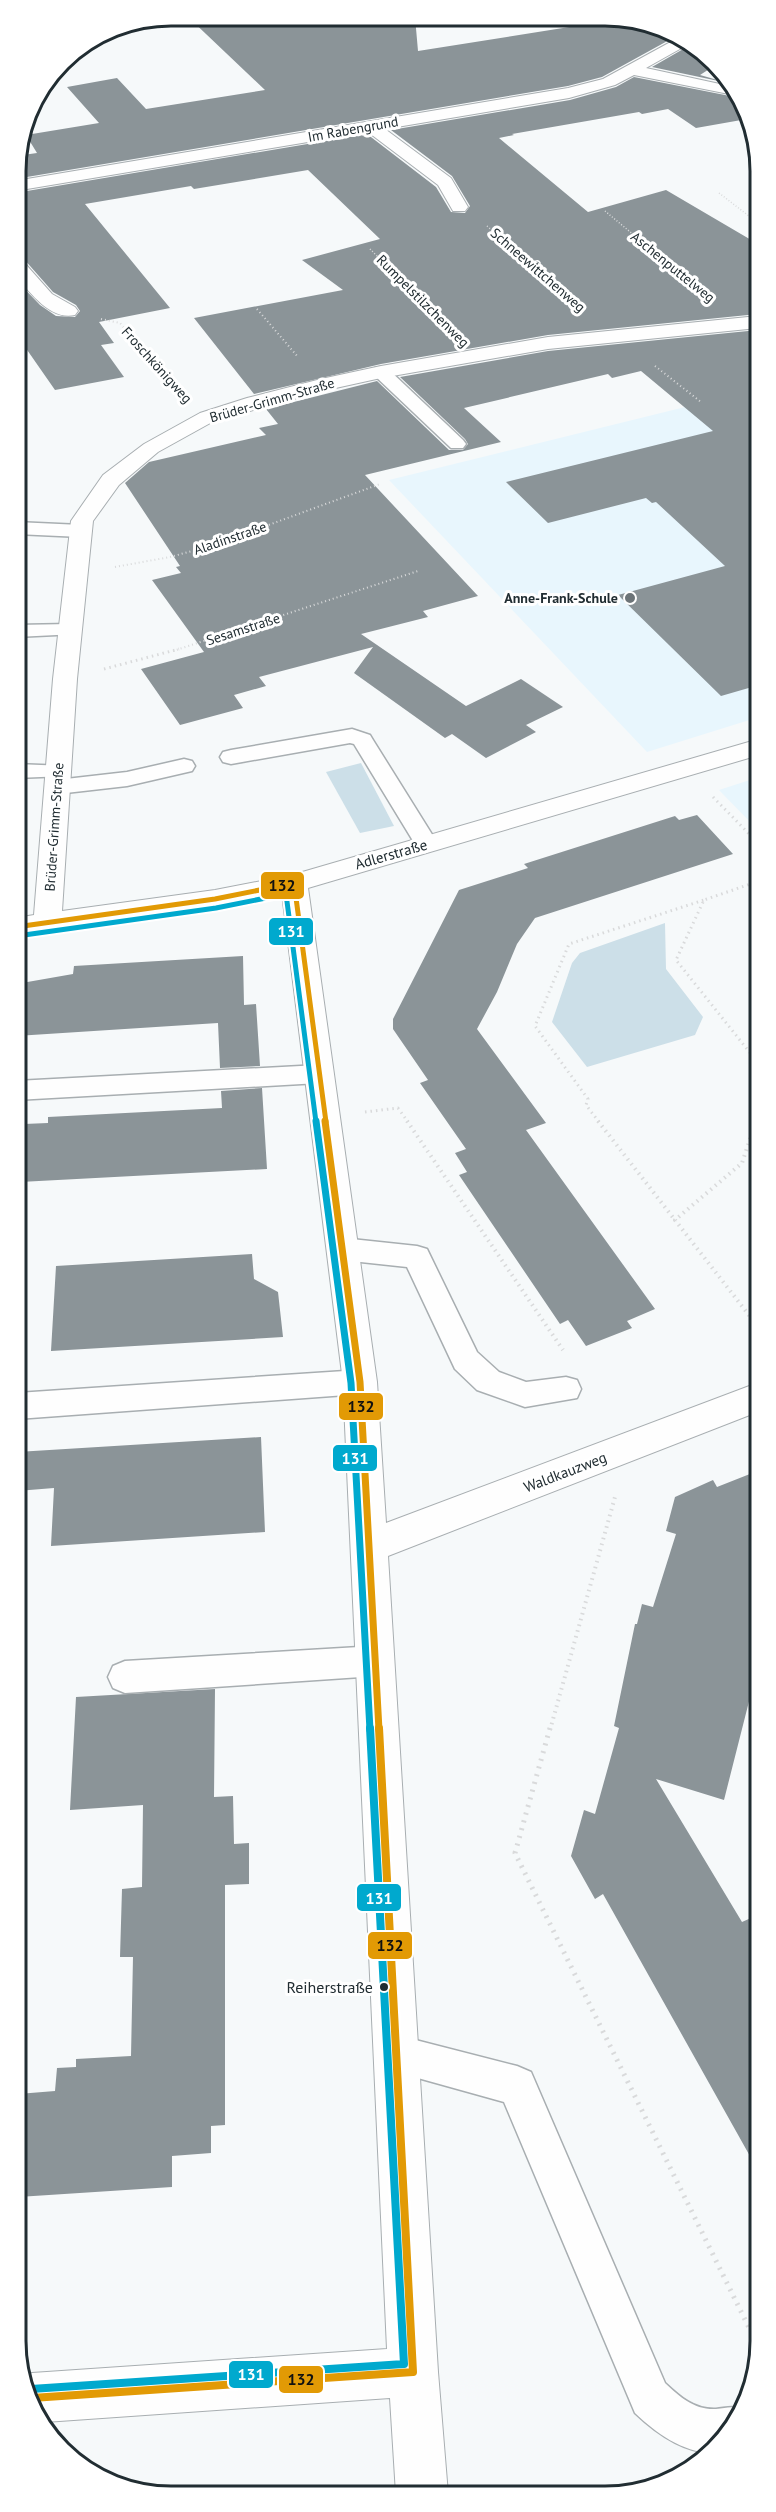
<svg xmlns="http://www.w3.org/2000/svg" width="776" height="2512" viewBox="0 0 776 2512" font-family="'PT Sans',sans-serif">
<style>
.built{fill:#e8f6fd}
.green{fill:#ccdfe8}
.building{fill:#8b9498}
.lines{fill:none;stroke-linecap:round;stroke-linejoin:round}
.lane-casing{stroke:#a8aeb1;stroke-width:3}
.street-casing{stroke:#a8aeb1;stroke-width:2}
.path-far4{stroke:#d9dadb;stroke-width:1.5;stroke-dasharray:1 2;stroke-linecap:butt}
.path-far3{stroke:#d9dadb;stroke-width:2;stroke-dasharray:1 3;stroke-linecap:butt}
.path-far2{stroke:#d9dadb;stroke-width:3;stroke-dasharray:1.5 4;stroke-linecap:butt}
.path-far1{stroke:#d9dadb;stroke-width:4;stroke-dasharray:1.5 4.5;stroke-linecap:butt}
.path{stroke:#d9dadb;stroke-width:5;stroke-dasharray:2 6;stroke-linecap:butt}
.lane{fill:#fefefe;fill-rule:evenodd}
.street{fill:#fefefe;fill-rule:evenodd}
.bus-1-far2-casing{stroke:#fff;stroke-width:9}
.bus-1-far1-casing{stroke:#fff;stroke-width:11}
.bus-1-casing{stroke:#fff;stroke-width:13}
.bus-2-far2-casing{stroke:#fff;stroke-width:9}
.bus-2-far1-casing{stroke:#fff;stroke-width:11}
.bus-2-casing{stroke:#fff;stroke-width:13}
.bus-1-far2{stroke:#e29a05;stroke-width:5}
.bus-1-far1{stroke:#e29a05;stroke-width:7}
.bus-1{stroke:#e29a05;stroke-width:8}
.bus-2-far2{stroke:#00a9ce;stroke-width:5}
.bus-2-far1{stroke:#00a9ce;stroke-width:7}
.bus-2{stroke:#00a9ce;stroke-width:8}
.poi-dot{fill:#6c7478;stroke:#fff;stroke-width:2}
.bus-dot{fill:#212d32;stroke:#fff;stroke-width:2}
.labels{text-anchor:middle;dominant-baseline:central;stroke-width:6;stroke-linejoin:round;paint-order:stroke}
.far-street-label{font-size:14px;fill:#212d32;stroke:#fff}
.far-poi-label{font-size:14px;font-weight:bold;fill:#212d32;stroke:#fff;text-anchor:end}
.street-label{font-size:15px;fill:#212d32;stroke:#fff}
.near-bus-label{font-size:16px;fill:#212d32;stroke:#fff;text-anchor:end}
.rim{fill:none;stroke:#212d32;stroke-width:3}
.line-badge{stroke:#fff;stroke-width:2}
.badge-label{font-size:16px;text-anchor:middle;font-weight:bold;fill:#fff}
.pale-badge-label{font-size:16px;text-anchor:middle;font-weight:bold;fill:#111}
</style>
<rect width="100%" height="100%" fill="#f6f9fa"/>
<g class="built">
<polygon points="758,389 759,717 647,752 389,480"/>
<polygon points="759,777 759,831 719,790"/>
</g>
<g class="green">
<polygon points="361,763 394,826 360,833 326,772"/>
<polygon points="665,923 666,969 703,1017 695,1035 587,1067 552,1022 572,963 580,953"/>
</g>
<g class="building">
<polygon points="186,15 415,17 418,51 607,21 615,26 645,24 671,39 602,77 568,86 15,179 16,156 37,153 26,135 99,123 67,87 117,78 146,109 265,90"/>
<polygon points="685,48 714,66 700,75 728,83 652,67"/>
<polygon points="634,77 735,97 747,119 696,128 668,109 642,114 639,112 512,134 514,135 499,138 588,212 666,190 758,244 758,314 548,335 381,364 254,394 194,318 343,290 302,260 380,239 308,170 194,189 191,186 85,204 170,308 99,322 114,343 101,345 124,377 55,390 16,334 15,279 40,305 56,316 75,317 80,311 76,305 53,292 23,258 15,256 15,193 367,134 436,187 451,212 465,213 470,206 452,176 391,130 570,100 616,87"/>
<polygon points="758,330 759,685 721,696 618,595 725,566 656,502 652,503 646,498 548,523 506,482 713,431 641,371 612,378 608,374 464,408 501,442 365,475 478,596 423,611 428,617 361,634 466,706 521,679 563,707 526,725 536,732 486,758 452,734 445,738 354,673 373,647 259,677 266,686 234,695 243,708 180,725 141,669 204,652 152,580 181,573 176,567 180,566 125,483 149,462 266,435 259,428 278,424 266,409 377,381 449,450 463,450 468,444 465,439 400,377 548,351"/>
<polygon points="697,815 733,854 535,918 517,944 497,992 477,1029 546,1123 526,1130 655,1309 627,1321 632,1328 586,1346 568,1320 560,1324 459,1175 467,1172 455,1153 466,1149 420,1083 428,1080 393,1029 393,1019 459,890 528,868 524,864 675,816 679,820"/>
<polygon points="243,956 244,1005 256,1004 260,1066 220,1068 218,1023 16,1036 16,984 73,974 74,966"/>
<polygon points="262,1088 267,1169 20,1182 24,1124 48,1123 48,1117 222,1108 221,1091"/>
<polygon points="252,1254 254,1279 278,1292 283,1337 51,1351 56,1266"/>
<polygon points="261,1437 265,1532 51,1546 54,1488 17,1491 17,1452"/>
<polygon points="760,1470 760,1658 724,1800 656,1779 742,1922 760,1914 760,2174 603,1894 595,1899 571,1856 584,1810 595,1814 619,1728 614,1726 635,1624 637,1624 642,1604 653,1607 676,1534 666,1531 675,1497 713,1480 717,1487"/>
<polygon points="215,1689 214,1797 233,1796 234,1844 249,1843 249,1884 225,1885 225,2125 211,2126 211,2153 172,2156 172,2187 18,2197 18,2094 55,2091 57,2068 76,2067 76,2059 131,2056 133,1957 120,1957 122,1889 142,1887 143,1805 70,1810 76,1697"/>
</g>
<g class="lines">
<g class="lane-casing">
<g id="lane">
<polygon points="381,367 387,368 463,440 466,444 463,448 451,448 375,376 372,372 375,368"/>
<polygon points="16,522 81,525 88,527 91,531 88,535 81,537 16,534"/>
<polygon points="70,624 77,626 80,630 77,634 16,637 16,625"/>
<polygon points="352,729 370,735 373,740 438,844 434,849 426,851 418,849 354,744 350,743 231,764 223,762 220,757 223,752 231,750"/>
<polygon points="184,759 192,761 195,766 192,771 127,786 57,794 49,792 46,787 49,782 57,780 127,772"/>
<polygon points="16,764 66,766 69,771 66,776 16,778"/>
<polygon points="319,1065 328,1067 332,1074 328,1081 319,1083 16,1100 16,1081"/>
<polygon points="342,1238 417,1246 427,1249 477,1352 499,1372 526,1382 566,1377 577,1380 581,1389 577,1398 525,1407 477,1390 455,1369 407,1267 342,1260 332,1257 328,1249 332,1241"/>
<polygon points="360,1370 371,1373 375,1382 371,1391 360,1394 17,1419 17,1393"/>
<polygon points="376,1646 388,1650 393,1661 388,1672 376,1676 125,1693 113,1688 108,1677 113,1666 125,1661"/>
<path d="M 396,2035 L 517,2066 L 531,2072 L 665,2383 C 680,2397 694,2410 716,2409 C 727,2408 732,2405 744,2410 L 722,2444 L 712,2453 C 682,2452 656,2433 635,2413 L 504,2102 L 382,2068 L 377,2054 L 382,2040 Z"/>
</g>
</g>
<g class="street-casing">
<g id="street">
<polygon points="676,39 687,45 646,68 729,86 734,95 634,75 615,85 569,98 385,129 451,178 468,207 465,211 453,211 438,185 368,132 15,191 15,181 568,88 603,79"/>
<path d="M 15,258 L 21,259 L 52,294 L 75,307 L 78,311 L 75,315 C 50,321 29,291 15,275 Z"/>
<polygon points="758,316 758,328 548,349 381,378 322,391 214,421 158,452 119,485 93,521 77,679 62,911 215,890 292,875 759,739 759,755 308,888 377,1382 386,1523 760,1382 760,1411 388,1556 438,2372 448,2494 396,2494 390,2398 45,2422 21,2378 32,2373 387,2349 343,1382 282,894 215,908 16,936 16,918 34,915 53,679 71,521 103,475 144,444 200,413 247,398 321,379 381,366 548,337"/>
</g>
</g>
<g class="path-far4">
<polyline points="719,193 758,223"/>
<polyline points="605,211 694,285"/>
<polyline points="487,226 555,285"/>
<polyline points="370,249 406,285"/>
</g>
<g class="path-far3">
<polyline points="405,283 448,326"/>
<polyline points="553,283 581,307"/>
<polyline points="692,283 704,293"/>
<polyline points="257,309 298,357"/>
<polyline points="101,319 120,323 179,394"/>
<polyline points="655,366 701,402"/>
<polyline points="115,567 170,557 214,545 380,484"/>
<polyline points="173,651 418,571"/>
</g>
<g class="path-far2">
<polyline points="104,669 179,649"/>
<polyline points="713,797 759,844"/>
<polyline points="759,881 704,900 676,960 759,1064"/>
<polyline points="365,1112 398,1108 408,1122"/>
<polyline points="599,1122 586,1105 588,1099 535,1026 569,944 704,900"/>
<polyline points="756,1122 759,1112"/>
</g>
<g class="path-far1">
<polyline points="407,1121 563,1350"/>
<polyline points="598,1121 675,1220"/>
<polyline points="756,1121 742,1163 675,1220 759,1328"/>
<polyline points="550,1730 615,1497"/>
</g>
<polyline class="path" points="550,1728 515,1853 761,2352"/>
<use href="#lane" class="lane"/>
<use href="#street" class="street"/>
<g class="bus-1-far2-casing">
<polyline id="bus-1-far2" points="16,927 215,899 294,883 326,1122"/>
</g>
<g class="bus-1-far1-casing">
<polyline id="bus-1-far1" points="325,1121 360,1382 379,1730"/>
</g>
<g class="bus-1-casing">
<polyline id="bus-1" points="32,2398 413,2372 379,1728"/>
</g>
<g class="bus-2-far2-casing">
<polyline id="bus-2-far2" points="17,936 216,908 286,894 316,1122"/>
</g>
<g class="bus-2-far1-casing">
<polyline id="bus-2-far1" points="316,1121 351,1383 370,1730"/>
</g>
<g class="bus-2-casing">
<polyline id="bus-2" points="31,2389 404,2364 370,1728"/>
</g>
<use href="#bus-1-far2" class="bus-1-far2"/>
<use href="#bus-1-far1" class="bus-1-far1"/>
<use href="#bus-1" class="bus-1"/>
<use href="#bus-2-far2" class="bus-2-far2"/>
<use href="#bus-2-far1" class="bus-2-far1"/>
<use href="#bus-2" class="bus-2"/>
</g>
<circle class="poi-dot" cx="630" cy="598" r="6"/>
<circle class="bus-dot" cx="384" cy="1987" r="5"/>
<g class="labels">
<g class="far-street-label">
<text transform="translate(353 129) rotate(-10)">Im Rabengrund</text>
<text transform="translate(673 267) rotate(39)">Aschenputtelweg</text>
<text transform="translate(538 270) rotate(41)">Schneewittchenweg</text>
<text transform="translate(423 301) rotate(45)">Rumpelstilzchenweg</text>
<text transform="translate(157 365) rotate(48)">Froschkönigweg</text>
<text transform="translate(272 400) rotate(-16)">Brüder-Grimm-Straße</text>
<text transform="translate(230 538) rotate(-19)">Aladinstraße</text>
<text transform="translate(243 629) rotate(-18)">Sesamstraße</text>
<text transform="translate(54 827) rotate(-86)">Brüder-Grimm-Straße</text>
</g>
<g class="far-poi-label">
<text x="618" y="598">Anne-Frank-Schule</text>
</g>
<g class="street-label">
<text transform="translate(391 854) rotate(-16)">Adlerstraße</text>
<text transform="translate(565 1472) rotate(-21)">Waldkauzweg</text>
</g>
<g class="near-bus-label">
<text x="373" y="1987">Reiherstraße</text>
</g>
</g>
<path d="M0 0H776V2512H0ZM171 26H605A145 145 0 0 1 750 171V2341A145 145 0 0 1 605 2486H171A145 145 0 0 1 26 2341V171A145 145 0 0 1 171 26Z" fill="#fff" fill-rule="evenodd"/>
<path class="rim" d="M171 26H605A145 145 0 0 1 750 171V2341A145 145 0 0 1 605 2486H171A145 145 0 0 1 26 2341V171A145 145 0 0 1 171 26Z"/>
<g class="line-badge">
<rect x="260" y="871" width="45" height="29" rx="6" fill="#e29a05"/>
<rect x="268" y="917" width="46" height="29" rx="6" fill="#00a9ce"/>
<rect x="338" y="1392" width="46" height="29" rx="6" fill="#e29a05"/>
<rect x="332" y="1444" width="46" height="28" rx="6" fill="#00a9ce"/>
<rect x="356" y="1883" width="46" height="29" rx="6" fill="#00a9ce"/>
<rect x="367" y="1931" width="46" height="29" rx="6" fill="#e29a05"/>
<rect x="228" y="2360" width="46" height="29" rx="6" fill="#00a9ce"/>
<rect x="278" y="2365" width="46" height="29" rx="6" fill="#e29a05"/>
</g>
<g class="badge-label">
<text x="291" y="937">131</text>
<text x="355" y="1464">131</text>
<text x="379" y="1904">131</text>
<text x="251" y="2380">131</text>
</g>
<g class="pale-badge-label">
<text x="282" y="891">132</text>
<text x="361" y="1412">132</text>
<text x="390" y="1951">132</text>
<text x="301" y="2385">132</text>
</g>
</svg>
